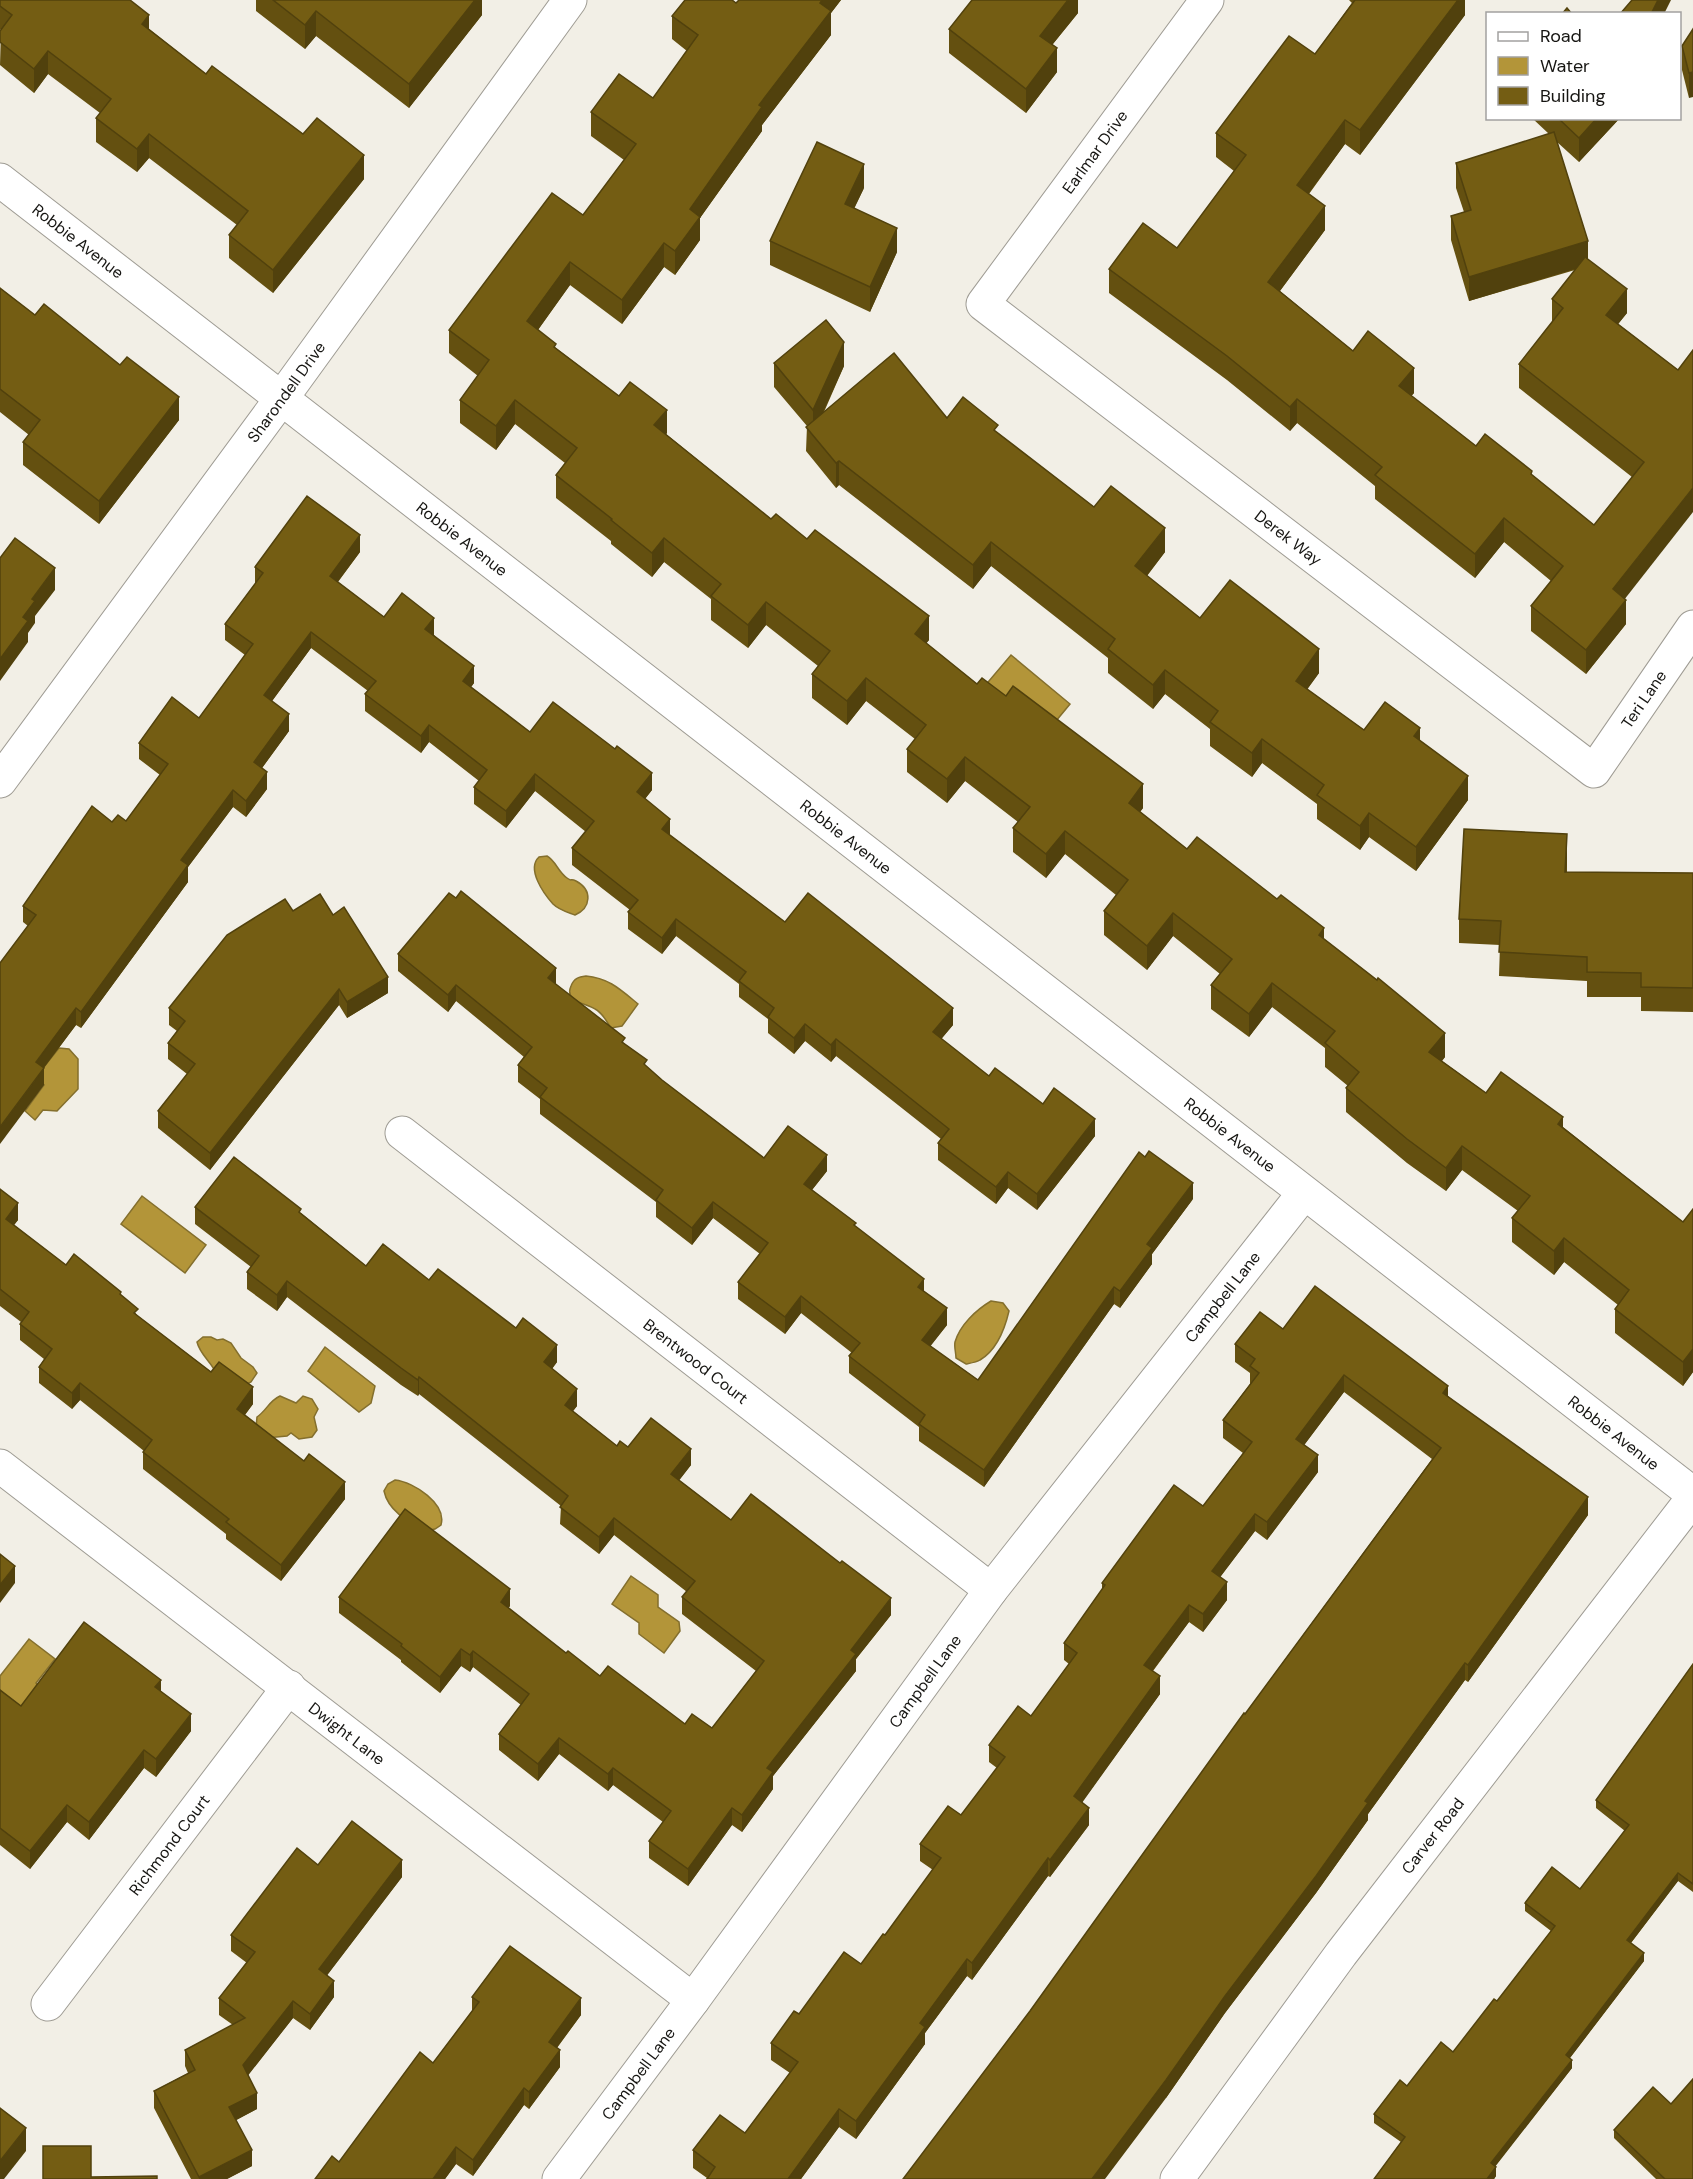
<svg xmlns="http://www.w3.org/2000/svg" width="1693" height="2179" viewBox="0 0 1693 2179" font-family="'DM Sans',sans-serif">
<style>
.water{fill:#b39539;stroke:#846f2d;stroke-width:1.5}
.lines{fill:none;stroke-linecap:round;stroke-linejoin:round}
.minor-casing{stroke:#9f9c94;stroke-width:35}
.minor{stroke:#fff;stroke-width:33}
.wall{fill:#645010}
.shaded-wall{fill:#51410d}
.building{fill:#745d13;stroke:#51410d;stroke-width:1.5}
.labels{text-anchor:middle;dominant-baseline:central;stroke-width:6;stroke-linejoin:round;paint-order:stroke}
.street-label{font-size:16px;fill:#161512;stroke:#fff}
</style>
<rect width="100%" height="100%" fill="#f2efe6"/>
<g class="water">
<polygon points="1011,655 1070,704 1051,727 983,688"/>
<path d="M 547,856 C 556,861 558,872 567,878 C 572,882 570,878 576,881 C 593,890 591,908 575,915 C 567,912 559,910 553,904 C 544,894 526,869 539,857 Z"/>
<path d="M 586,976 C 609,978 621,990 638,1004 L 622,1026 L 611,1028 C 606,1021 603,1013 595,1009 C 586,1003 564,1002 571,986 C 574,978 579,977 586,976 Z"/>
<polygon points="59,1048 69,1049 78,1059 78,1089 57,1111 43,1110 35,1120 25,1111 44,1085 35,1078"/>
<polygon points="142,1196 206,1245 185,1273 121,1224"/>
<path d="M 991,1301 L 1003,1303 L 1009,1311 C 1005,1328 997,1350 980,1360 C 977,1362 971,1363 966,1364 L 956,1358 C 956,1353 954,1347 955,1342 C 960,1325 976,1310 991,1301 Z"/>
<path d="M 203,1337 L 211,1337 L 217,1340 L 223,1339 L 231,1343 L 241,1358 L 253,1367 L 257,1373 L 251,1382 L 243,1386 L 217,1375 C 212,1362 200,1355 197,1342 Z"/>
<polygon points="325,1347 375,1386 371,1403 359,1412 308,1371"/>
<path d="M 280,1396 L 296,1403 L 303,1396 L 312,1399 L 318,1409 L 314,1417 L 317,1430 L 312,1437 L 299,1439 L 291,1433 L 287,1436 L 266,1438 L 256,1428 L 257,1417 C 267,1410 269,1401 280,1396 Z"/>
<path d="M 395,1480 C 414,1482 447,1504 441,1525 L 435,1529 L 425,1531 C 409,1522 388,1511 384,1491 L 388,1484 Z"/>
<polygon points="631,1576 658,1595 658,1607 679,1622 680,1631 664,1653 639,1634 639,1623 612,1604"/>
<polygon points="29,1639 55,1659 36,1683 39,1687 38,1721 0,1692 0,1676"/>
</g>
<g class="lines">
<g class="minor-casing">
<g id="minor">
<path id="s1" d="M 1207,0 L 983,304 L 1594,771 L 1693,627"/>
<path id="s2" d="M 0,180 L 1693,1494"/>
<path id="s3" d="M 0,781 L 281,399 L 570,0"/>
<path id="s4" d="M 402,1133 L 991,1590"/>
<path id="s5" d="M 0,1466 L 693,2000"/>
<path id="s6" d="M 48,2004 L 289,1687"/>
<path id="s7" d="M 559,2179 L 693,2000 L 991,1590 L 1304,1193"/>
<path id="s8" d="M 1177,2179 L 1341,1954 L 1693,1498"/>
</g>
</g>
<use href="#minor" class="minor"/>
</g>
<g class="wall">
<polygon points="0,0 149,29 206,74 303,134 364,179 273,293 229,258 229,235 237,225 149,158 137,172 96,142 96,118 100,113 48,74 34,93 0,65 1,30 0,29"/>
<polygon points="256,0 482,0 482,15 409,108 316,36 305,49 256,11"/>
<polygon points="739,0 841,0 831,13 831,35 762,125 762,131 700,218 700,240 675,275 664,267 622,324 570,285 538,330 556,348 667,433 666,434 771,519 929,640 926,643 977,684 1143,808 1140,812 1187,849 1324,939 1445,1057 1442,1061 1486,1093 1563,1127 1683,1222 1693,1209 1693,1372 1683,1386 1615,1333 1615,1309 1618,1305 1564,1262 1554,1275 1512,1242 1512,1218 1518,1211 1462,1170 1446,1191 1407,1163 1346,1112 1346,1088 1348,1086 1325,1067 1325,1048 1272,1007 1249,1037 1211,1009 1211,985 1220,974 1173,936 1147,970 1104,935 1104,911 1116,895 1065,854 1046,878 1013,852 1013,828 1018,822 965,781 947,803 907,772 907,749 915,739 866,701 847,725 812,698 812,674 818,666 766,625 748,648 711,620 711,599 664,562 652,577 611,544 611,541 556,498 556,475 565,463 515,424 496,450 460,423 460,400 478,376 449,353 449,330 583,215 624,160 591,136 591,112 653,98 687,51 672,39 672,16 736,3"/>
<polygon points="1078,0 1078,13 1052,45 1057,72 1026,113 949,53 949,29"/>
<polygon points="1349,0 1465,0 1465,15 1360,155 1345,144 1309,194 1325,230 1280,291 1353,351 1414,393 1411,396 1476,446 1532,475 1594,525 1632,477 1519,388 1519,364 1552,322 1552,299 1575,270 1469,301 1451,240 1451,216 1464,212 1456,188 1456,163 1549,134 1532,118 1620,118 1579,162 1557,142 1588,260 1627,313 1618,324 1678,370 1625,599 1626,624 1586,674 1531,631 1531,606 1551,581 1504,542 1475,578 1375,499 1375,486 1297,423 1290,431 1227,380 1109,293 1109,269 1177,248 1234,171 1216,157 1216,133 1315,54 1352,3"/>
<polygon points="1693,29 1689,98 1682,70 1682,46"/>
<polygon points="864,188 854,208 897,252 870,312 770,265 770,241"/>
<polygon points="0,288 35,315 179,420 99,524 23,465 23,442 29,435 0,412"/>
<polygon points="774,363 844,366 824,412 947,418 998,433 1094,507 1165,552 1147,576 1200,618 1319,673 1307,689 1364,730 1420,741 1468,800 1416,871 1369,837 1360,850 1317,819 1317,804 1262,763 1252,777 1210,746 1210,729 1165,694 1153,709 1108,673 1108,658 991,566 973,589 839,485 836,488 806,451 807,426 774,387"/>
<polygon points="360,552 338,582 384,617 434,635 474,683 471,687 530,732 652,790 645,799 670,835 785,922 953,1025 941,1039 989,1076 1043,1104 1095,1136 1037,1210 1008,1188 996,1204 938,1160 938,1143 941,1139 836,1056 831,1062 805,1041 794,1054 768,1033 768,1019 739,997 739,984 676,936 662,954 628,929 628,912 630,910 572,865 572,848 586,832 535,791 506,828 474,804 474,787 479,781 429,742 421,753 365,711 365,694 368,691 311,648 272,701 289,731 262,768 267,789 246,817 233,807 188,867 188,882 81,1028 76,1025 44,1068 44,1085 28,926 23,922 23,906 112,822 126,821 160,775 139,759 139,743 199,718 245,655 225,640 225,624 255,584 255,567"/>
<polygon points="1567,859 1567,872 1693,873 1693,1012 1641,1011 1641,997 1587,997 1587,981 1499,976 1500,945 1459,943 1459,919"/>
<polygon points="293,911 333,915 388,993 347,1018 339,1005 210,1170 158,1128 158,1111 187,1074 168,1059 168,1043 177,1031 169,1025 169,1008"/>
<polygon points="398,954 556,985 625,1044 647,1067 662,1080 764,1158 827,1171 812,1190 856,1227 924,1291 947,1325 930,1346 978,1380 1193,1199 1152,1254 1152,1264 1120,1308 1114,1304 984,1487 919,1441 919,1427 849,1373 849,1356 852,1353 801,1313 785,1334 738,1299 738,1282 760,1254 713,1218 692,1245 656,1217 656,1202 540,1114 540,1099 518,1082 518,1065 524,1057 456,1001 448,1012 398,971"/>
<polygon points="0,1189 18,1220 14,1225 66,1265 121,1296 138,1316 253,1404 245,1415 345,1499 281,1581 226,1539 226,1534 143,1469 143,1452 144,1451 80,1400 72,1409 39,1383 39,1367 44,1359 20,1340 20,1324 21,1322 0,1306"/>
<polygon points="195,1207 301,1213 366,1266 429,1280 557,1362 552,1369 577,1406 573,1411 617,1446 628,1447 691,1465 679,1480 731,1520 891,1615 856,1659 856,1671 773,1776 773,1789 742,1832 732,1825 688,1886 649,1858 649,1841 663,1822 613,1785 608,1791 559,1754 538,1781 499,1750 499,1734 521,1705 473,1667 470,1672 461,1666 440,1693 401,1662 401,1660 339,1613 339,1597 510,1606 508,1608 566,1653 600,1676 685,1724 712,1728 756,1671 682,1614 682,1597 687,1592 614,1535 599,1554 560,1524 561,1506 419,1394 418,1396 401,1385 287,1297 277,1311 247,1289 247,1272 251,1267 195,1224"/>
<polygon points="1283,1329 1448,1396 1588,1515 1468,1682 1465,1680 1368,1814 1368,1820 1316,1893 1225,2013 1166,2098 1030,2011 1245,1714 1432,1459 1344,1392 1304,1445 1318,1472 1267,1540 1255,1531 1220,1577 1227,1600 1203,1632 1189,1622 1153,1671 1160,1694 1082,1802 1089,1825 1050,1877 1048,1876 972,1980 967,1976 925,2033 925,2044 856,2139 839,2127 801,2179 706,2179 707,2178 693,2168 693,2150 745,2133 790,2073 771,2060 771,2043 799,2014 861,1964 885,1935 933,1870 920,1861 920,1844 961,1815 997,1768 989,1762 989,1745 1031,1716 1069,1664 1064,1660 1064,1643 1102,1590 1102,1583 1203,1506 1243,1453 1223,1438 1223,1420 1250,1384 1250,1373 1235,1362 1235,1344"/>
<polygon points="1693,1664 1693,1892 1678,1881 1631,1943 1644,1961 1570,2058 1572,2068 1495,2166 1496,2176 1494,2179 1374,2179 1401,2142 1374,2123 1374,2114 1407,2086 1453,2052 1497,2001 1551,1931 1525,1911 1525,1903 1580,1889 1625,1831 1596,1808 1596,1800"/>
<polygon points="0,1690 21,1706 161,1691 191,1731 156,1777 144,1768 89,1840 67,1822 30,1869 0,1845"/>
<polygon points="318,1865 402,1877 327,1975 334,1997 310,2030 293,2018 248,2075 257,2109 236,2120 252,2166 227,2179 191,2179 154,2108 154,2091 188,2073 185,2066 185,2050 233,2025 219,2015 219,1998 247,1963 231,1951 231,1935"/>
<polygon points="472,1997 581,2015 557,2048 560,2067 529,2109 524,2105 473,2176 456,2164 445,2179 315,2179 339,2162 433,2063 472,2011"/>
<polygon points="1671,2104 1693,2179 1656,2179 1614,2138 1614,2130"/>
</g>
<g class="shaded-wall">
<polygon points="475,0 482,0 482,15 409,108 409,84"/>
<polygon points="822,0 841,0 831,13 831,35 762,125 762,131 700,218 700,240 675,275 675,251 690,209 759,105"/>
<polygon points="1068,0 1078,0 1078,13 1040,60 1040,36"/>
<polygon points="1458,0 1465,0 1465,15 1360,155 1360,130"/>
<polygon points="1658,0 1671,0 1664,14 1651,14"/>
<polygon points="316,11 316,36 305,49 305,25"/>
<polygon points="149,15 149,38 142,24"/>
<polygon points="1057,48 1057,72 1026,113 1026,89"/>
<polygon points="48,51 48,74 34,93 34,69"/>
<polygon points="1693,72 1693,97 1689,98 1689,73"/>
<polygon points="1597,118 1620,118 1579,162 1579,138"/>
<polygon points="1345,120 1345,144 1297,209 1297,185"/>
<polygon points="149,134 149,158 137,172 137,149"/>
<polygon points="364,155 364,179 273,293 273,270"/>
<polygon points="864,164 864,188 845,228 845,204"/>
<polygon points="1325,206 1325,230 1268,307 1268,282"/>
<polygon points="897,228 897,252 870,312 870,287"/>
<polygon points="1588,241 1588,265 1469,301 1469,277"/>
<polygon points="664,243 664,267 622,324 622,300"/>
<polygon points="570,262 570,285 527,345 527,321"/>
<polygon points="1627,289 1627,313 1606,339 1606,315"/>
<polygon points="844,342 844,366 813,434 813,410"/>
<polygon points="1414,368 1414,393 1399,410 1399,386"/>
<polygon points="179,397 179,420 99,524 99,501"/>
<polygon points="1297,399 1297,423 1290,431 1290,407"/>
<polygon points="515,400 515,424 496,450 496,426"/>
<polygon points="667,410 667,433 654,449 654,425"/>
<polygon points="839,461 839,485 836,488 836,463"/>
<polygon points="1693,488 1693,512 1613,614 1613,589"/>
<polygon points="1504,518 1504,542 1475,578 1475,554"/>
<polygon points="1165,528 1165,552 1135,591 1135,566"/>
<polygon points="360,535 360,552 330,592 330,576"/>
<polygon points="664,538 664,562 652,577 652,553"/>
<polygon points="991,542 991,566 973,589 973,565"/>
<polygon points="55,568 55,590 35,616 35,623 28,633 28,642 0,681 0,659 23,617 32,599"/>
<polygon points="1626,600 1626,624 1586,674 1586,650"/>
<polygon points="766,602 766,625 748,648 748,625"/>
<polygon points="929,616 929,640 915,658 915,634"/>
<polygon points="434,618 434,635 425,646 425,629"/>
<polygon points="311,632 311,648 264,712 264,695"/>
<polygon points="1319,649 1319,673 1296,705 1296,681"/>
<polygon points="474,666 474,683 463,698 463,681"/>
<polygon points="1165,670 1165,694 1153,709 1153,685"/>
<polygon points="866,678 866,701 847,725 847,701"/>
<polygon points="289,714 289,731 254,779 254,762"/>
<polygon points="429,725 429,742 421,753 421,736"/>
<polygon points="1420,728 1420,752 1414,736"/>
<polygon points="1262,739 1262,763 1252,777 1252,753"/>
<polygon points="965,757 965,781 947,803 947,779"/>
<polygon points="267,772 267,789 246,817 246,801"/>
<polygon points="652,773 652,790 637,809 637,792"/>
<polygon points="535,774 535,791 506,828 506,811"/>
<polygon points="1468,776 1468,800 1416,871 1416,847"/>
<polygon points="1143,784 1143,808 1129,826 1129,803"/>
<polygon points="233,790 233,807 188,867 188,882 81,1028 81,1012 181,860"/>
<polygon points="1369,813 1369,837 1360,850 1360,826"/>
<polygon points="670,819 670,836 662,829"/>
<polygon points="1065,831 1065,854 1046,878 1046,854"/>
<polygon points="1567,834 1567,859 1565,896 1565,872"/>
<polygon points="1173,913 1173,936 1147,970 1147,946"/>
<polygon points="676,919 676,936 662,954 662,938"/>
<polygon points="1324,928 1324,951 1319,935"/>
<polygon points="556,968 556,985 548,978"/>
<polygon points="388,977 388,993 347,1018 347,1002"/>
<polygon points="1272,983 1272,1007 1249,1037 1249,1014"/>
<polygon points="456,985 456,1001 448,1012 448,995"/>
<polygon points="339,989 339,1005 210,1170 210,1153"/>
<polygon points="76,1008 76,1025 36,1078 36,1062"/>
<polygon points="953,1008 953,1025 933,1049 933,1032"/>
<polygon points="805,1024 805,1041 794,1054 794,1038"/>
<polygon points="1445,1033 1445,1057 1429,1076 1429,1052"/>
<polygon points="836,1039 836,1056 831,1062 831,1045"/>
<polygon points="44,1068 44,1085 0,1144 0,1127"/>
<polygon points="1563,1117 1563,1141 1558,1124"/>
<polygon points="1095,1119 1095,1136 1037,1210 1037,1194"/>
<polygon points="1462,1146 1462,1170 1446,1191 1446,1168"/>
<polygon points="827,1155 827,1171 804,1200 804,1184"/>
<polygon points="1008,1172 1008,1188 996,1204 996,1187"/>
<polygon points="1193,1183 1193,1199 1152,1254 1152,1264 1120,1308 1120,1291 1147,1244"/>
<polygon points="713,1202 713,1218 692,1245 692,1228"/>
<polygon points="18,1203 18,1220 6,1235 6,1219"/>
<polygon points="1564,1238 1564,1262 1554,1275 1554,1251"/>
<polygon points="924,1279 924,1296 918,1287"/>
<polygon points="287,1281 287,1297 277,1311 277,1295"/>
<polygon points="1114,1287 1114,1304 984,1487 984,1470"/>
<polygon points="801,1296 801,1313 785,1334 785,1317"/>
<polygon points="947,1308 947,1325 922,1357 922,1340"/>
<polygon points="557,1345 557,1362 544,1379 544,1362"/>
<polygon points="1693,1349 1693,1372 1683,1386 1683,1362"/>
<polygon points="1344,1375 1344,1392 1296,1456 1296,1439"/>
<polygon points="419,1377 419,1394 418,1396 418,1380"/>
<polygon points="80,1383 80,1400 72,1409 72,1393"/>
<polygon points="1448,1386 1448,1404 1443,1393"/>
<polygon points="253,1387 253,1404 237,1425 237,1409"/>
<polygon points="577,1389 577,1406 565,1421 565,1405"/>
<polygon points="691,1449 691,1465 671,1491 671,1474"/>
<polygon points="1318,1455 1318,1472 1267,1540 1267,1522"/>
<polygon points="345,1482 345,1499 281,1581 281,1565"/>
<polygon points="1588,1497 1588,1515 1468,1682 1468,1665"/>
<polygon points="1255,1514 1255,1531 1212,1588 1212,1571"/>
<polygon points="614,1518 614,1535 599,1554 599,1537"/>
<polygon points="15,1566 15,1583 0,1603 0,1585"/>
<polygon points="1227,1582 1227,1600 1203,1632 1203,1614"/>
<polygon points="510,1589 510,1606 501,1618 501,1602"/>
<polygon points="891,1598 891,1615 856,1659 856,1671 773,1776 773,1789 742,1832 742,1815 767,1768 851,1650"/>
<polygon points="1189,1605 1189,1622 1144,1682 1144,1665"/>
<polygon points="461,1649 461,1666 440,1693 440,1677"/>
<polygon points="473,1651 473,1667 470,1672 470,1655"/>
<polygon points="1465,1663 1465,1680 1368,1814 1368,1820 1316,1893 1225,2013 1166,2098 1105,2179 1092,2179 1225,1996 1365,1801"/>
<polygon points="1160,1676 1160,1694 1074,1814 1074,1796"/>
<polygon points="161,1680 161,1697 155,1687"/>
<polygon points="191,1714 191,1731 156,1777 156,1759"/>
<polygon points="559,1738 559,1754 538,1781 538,1764"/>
<polygon points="144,1750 144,1768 89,1840 89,1822"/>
<polygon points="613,1768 613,1785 608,1791 608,1774"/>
<polygon points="67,1805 67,1822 30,1869 30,1851"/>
<polygon points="732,1808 732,1825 688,1886 688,1869"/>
<polygon points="1089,1808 1089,1825 1050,1877 1050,1860"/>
<polygon points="1048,1858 1048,1876 972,1980 972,1963"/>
<polygon points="402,1860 402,1877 319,1986 319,1969"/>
<polygon points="1678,1873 1678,1881 1627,1948 1627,1940"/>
<polygon points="1644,1953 1644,1961 1566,2063 1566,2055"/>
<polygon points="967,1959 967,1976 925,2033 925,2044 856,2139 856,2121 920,2023"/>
<polygon points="334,1981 334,1997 310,2030 310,2014"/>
<polygon points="581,1998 581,2015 549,2058 549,2042"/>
<polygon points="293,2001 293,2018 243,2082 243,2065"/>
<polygon points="560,2050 560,2067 529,2109 529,2092"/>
<polygon points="1572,2060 1572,2068 1491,2172 1491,2163"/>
<polygon points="524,2088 524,2105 473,2176 473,2160"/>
<polygon points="257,2093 257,2109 229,2124 229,2107"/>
<polygon points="839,2109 839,2127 801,2179 788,2179"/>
<polygon points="26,2128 26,2151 4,2179 0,2179 0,2161"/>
<polygon points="456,2147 456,2164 445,2179 433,2179"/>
<polygon points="252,2150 252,2166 227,2179 199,2179 199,2177"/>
<polygon points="1496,2167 1496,2176 1494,2179 1487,2179"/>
</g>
<g class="building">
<polygon points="0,0 130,0 149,15 142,24 206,74 212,66 303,134 317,118 364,155 273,270 229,235 248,211 149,134 137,149 96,118 111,99 48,51 34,69 0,42 0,31 12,15 0,6"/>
<polygon points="273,0 475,0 409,84 316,11 305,25"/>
<polygon points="685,0 732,0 736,3 739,0 822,0 820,3 831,11 759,105 762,107 690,209 700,217 675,251 664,243 622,300 570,262 527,321 556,344 554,347 619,396 630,382 667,410 654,425 771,519 776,514 807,539 815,530 929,616 915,634 977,684 982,678 1006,696 1013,686 1143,784 1129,803 1187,849 1197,837 1277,899 1281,895 1324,928 1319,935 1377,980 1378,978 1445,1033 1429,1052 1486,1093 1501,1072 1563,1117 1558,1124 1683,1222 1693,1209 1693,1349 1683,1362 1615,1309 1629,1290 1564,1238 1554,1251 1512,1218 1530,1196 1462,1146 1446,1168 1407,1139 1346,1088 1359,1072 1325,1043 1335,1031 1272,983 1249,1014 1211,985 1232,959 1173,913 1147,946 1104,911 1128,880 1065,831 1046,854 1013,828 1030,807 965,757 947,779 907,749 926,725 866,678 847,701 812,674 830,651 766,602 748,625 711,596 721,584 664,538 652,553 611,520 612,519 556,475 577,448 515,400 496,426 460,400 489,360 449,330 552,193 583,215 636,144 591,112 619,74 653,98 698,35 672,16"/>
<polygon points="972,0 1068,0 1040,36 1057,48 1026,89 949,29"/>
<polygon points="1355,0 1458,0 1360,130 1345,120 1297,185 1325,206 1268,282 1353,351 1368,331 1414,368 1399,386 1476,446 1485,434 1532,471 1531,474 1594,525 1644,462 1519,364 1563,308 1552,299 1585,257 1627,289 1606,315 1678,370 1693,350 1693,488 1613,589 1626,600 1586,650 1531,606 1563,566 1504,518 1475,554 1375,475 1382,467 1297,399 1290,407 1227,356 1109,269 1143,223 1177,248 1246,155 1216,133 1289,36 1315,54"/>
<polygon points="1632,0 1658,0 1651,14 1620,14"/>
<polygon points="1567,8 1572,14 1562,14"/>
<polygon points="1693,29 1693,72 1689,73 1682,46"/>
<polygon points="1558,118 1597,118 1579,138"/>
<polygon points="1554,132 1588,241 1469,277 1451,216 1471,210 1456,163"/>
<polygon points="817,142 864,164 845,204 897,228 870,287 770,241"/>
<polygon points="0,288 35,315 44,304 120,365 127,357 179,397 99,501 23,442 40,420 0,389"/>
<polygon points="826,320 844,342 813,410 774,363"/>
<polygon points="894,353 947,418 963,397 998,425 994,430 1094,507 1111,486 1165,528 1135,566 1200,618 1230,580 1319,649 1296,681 1364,730 1385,702 1420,728 1414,736 1468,776 1416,847 1369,813 1360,826 1317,795 1324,785 1262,739 1252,753 1210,722 1218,711 1165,670 1153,685 1108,649 1115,639 991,542 973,565 839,461 836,463 806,427"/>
<polygon points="307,496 360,535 330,576 384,617 402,593 434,618 425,629 474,666 463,681 530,732 553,702 615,749 617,746 652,773 637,792 670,819 662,829 785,922 808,893 953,1008 933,1032 989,1076 995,1068 1043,1104 1054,1088 1095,1119 1037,1194 1008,1172 996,1187 938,1143 949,1129 836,1039 831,1045 805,1024 794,1038 768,1017 774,1008 739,981 746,972 676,919 662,938 628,912 638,900 572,848 594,821 535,774 506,811 474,787 487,770 429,725 421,736 365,694 376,681 311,632 264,695 289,714 254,762 267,772 246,801 233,790 181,860 188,865 81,1012 76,1008 36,1062 44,1068 0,1127 0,963 36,915 23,906 92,806 112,822 118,815 126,821 168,764 139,743 172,697 199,718 253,644 225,624 263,573 255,567"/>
<polygon points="15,538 55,568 32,599 35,601 23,617 28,621 0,659 0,558"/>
<polygon points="1464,829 1567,834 1565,872 1693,873 1693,988 1641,987 1641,973 1587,972 1587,957 1499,952 1501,921 1459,919"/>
<polygon points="461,891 556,968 548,978 625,1038 622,1042 647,1060 644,1064 662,1080 764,1158 788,1126 827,1155 804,1184 856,1223 854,1225 924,1279 918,1287 947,1308 922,1340 978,1380 1139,1152 1145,1157 1149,1151 1193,1183 1147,1244 1152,1248 1120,1291 1114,1287 984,1470 919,1424 925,1415 849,1356 860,1343 801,1296 785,1317 738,1282 768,1243 713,1202 692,1228 656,1200 663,1190 540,1097 547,1088 518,1065 532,1047 456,985 448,995 398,954 449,893 456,898"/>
<polygon points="320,894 333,915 344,907 388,977 347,1002 339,989 210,1153 158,1111 195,1064 168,1043 185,1021 169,1008 227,935 285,899 293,911"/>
<polygon points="234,1157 301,1209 299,1212 366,1266 383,1244 429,1280 438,1269 516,1328 523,1318 557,1345 544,1362 577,1389 565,1405 617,1446 620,1441 628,1447 651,1418 691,1449 671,1474 731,1520 751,1494 840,1563 842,1561 891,1598 851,1650 856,1654 767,1768 773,1772 742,1815 732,1808 688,1869 649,1841 671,1811 613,1768 608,1774 559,1738 538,1764 499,1734 529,1694 473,1651 470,1655 461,1649 440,1677 401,1646 402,1644 339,1597 405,1509 510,1589 501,1602 566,1653 568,1651 600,1676 608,1666 685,1724 692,1714 712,1728 764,1661 682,1597 695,1581 614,1518 599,1537 560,1507 568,1496 419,1377 418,1380 401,1368 287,1281 277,1295 247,1272 259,1256 195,1207"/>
<polygon points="0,1189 18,1203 6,1219 66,1265 74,1254 121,1292 120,1294 138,1309 134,1313 211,1372 219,1362 253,1387 237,1409 304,1461 309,1454 345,1482 281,1565 226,1522 229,1519 143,1452 152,1440 80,1383 72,1393 39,1367 52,1349 20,1324 29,1312 0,1289"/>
<polygon points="1315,1286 1448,1386 1443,1393 1588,1497 1468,1665 1465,1663 1365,1801 1368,1803 1316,1876 1225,1996 1166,2080 1092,2179 903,2179 1030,2011 1244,1713 1245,1714 1441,1448 1344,1375 1296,1439 1318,1455 1267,1522 1255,1514 1212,1571 1227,1582 1203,1614 1189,1605 1144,1665 1160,1676 1074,1796 1089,1808 1050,1860 1048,1858 972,1963 967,1959 920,2023 925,2027 856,2121 839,2109 788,2179 707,2179 715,2167 693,2150 720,2115 745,2133 798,2062 771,2043 794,2011 799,2014 844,1952 861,1964 883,1934 885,1935 941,1858 920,1844 948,1806 961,1815 1005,1757 989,1745 1018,1706 1031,1716 1077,1653 1064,1643 1105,1585 1102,1583 1174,1485 1203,1506 1252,1442 1223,1420 1259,1373 1250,1366 1255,1359 1235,1344 1260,1312 1283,1329"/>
<polygon points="0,1554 15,1566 0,1585"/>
<polygon points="84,1622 161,1680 155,1687 191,1714 156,1759 144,1750 89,1822 67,1805 30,1851 0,1828 0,1690 21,1706"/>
<polygon points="1693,1664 1693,1884 1678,1873 1627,1940 1644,1953 1566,2055 1572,2060 1491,2163 1496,2167 1487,2179 1374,2179 1405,2137 1374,2114 1400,2080 1407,2086 1441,2042 1453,2052 1494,1999 1497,2001 1555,1926 1525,1903 1552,1867 1580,1889 1629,1825 1596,1800"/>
<polygon points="352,1821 402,1860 319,1969 334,1981 310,2014 293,2001 243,2065 257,2093 229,2107 252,2150 199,2177 154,2091 195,2070 185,2050 245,2018 219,1998 255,1952 231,1935 297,1848 318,1865"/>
<polygon points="510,1946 581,1998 549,2042 560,2050 529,2092 524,2088 473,2160 456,2147 433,2179 315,2179 332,2156 339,2162 420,2052 433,2063 479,2002 472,1997"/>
<polygon points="1693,2079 1693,2179 1665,2179 1614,2130 1653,2087 1671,2104"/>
<polygon points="0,2108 26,2128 0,2161"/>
<polygon points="43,2146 91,2146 91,2177 157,2176 157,2179 43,2179"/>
</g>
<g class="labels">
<g class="street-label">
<text transform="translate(1095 152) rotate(-54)">Earlmar Drive</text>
<text stroke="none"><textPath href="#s2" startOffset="99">Robbie Avenue</textPath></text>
<text stroke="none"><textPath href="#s3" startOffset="483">Sharondell Drive</textPath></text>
<text stroke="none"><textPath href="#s1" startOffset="762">Derek Way</textPath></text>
<text stroke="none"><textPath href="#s2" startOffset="585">Robbie Avenue</textPath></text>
<text stroke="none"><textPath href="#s1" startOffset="1234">Teri Lane</textPath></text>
<text stroke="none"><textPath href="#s2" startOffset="1071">Robbie Avenue</textPath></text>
<text stroke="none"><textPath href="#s2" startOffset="1557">Robbie Avenue</textPath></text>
<text stroke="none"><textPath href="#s7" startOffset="1104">Campbell Lane</textPath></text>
<text stroke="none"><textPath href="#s4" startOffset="372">Brentwood Court</textPath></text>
<text stroke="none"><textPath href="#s2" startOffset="2043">Robbie Avenue</textPath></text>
<text stroke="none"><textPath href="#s7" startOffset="618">Campbell Lane</textPath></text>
<text stroke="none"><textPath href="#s5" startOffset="438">Dwight Lane</textPath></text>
<text stroke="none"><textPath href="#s8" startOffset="428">Carver Road</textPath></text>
<text stroke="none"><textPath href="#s6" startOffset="200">Richmond Court</textPath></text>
<text stroke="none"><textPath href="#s7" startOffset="132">Campbell Lane</textPath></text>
</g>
</g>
<rect x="1486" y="12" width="195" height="108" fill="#ffffff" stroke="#a2a1a0" stroke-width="1.5"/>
<rect x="1498" y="32" width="30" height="9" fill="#ffffff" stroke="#a2a1a0" stroke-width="1.5"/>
<text x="1540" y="42" font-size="18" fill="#161512">Road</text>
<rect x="1498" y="57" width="30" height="18" fill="#b39539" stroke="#a2a1a0" stroke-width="1.5"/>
<text x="1540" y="72" font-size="18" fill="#161512">Water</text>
<rect x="1498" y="87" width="30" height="18" fill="#745d13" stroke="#a2a1a0" stroke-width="1.5"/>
<text x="1540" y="102" font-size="18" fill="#161512">Building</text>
</svg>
